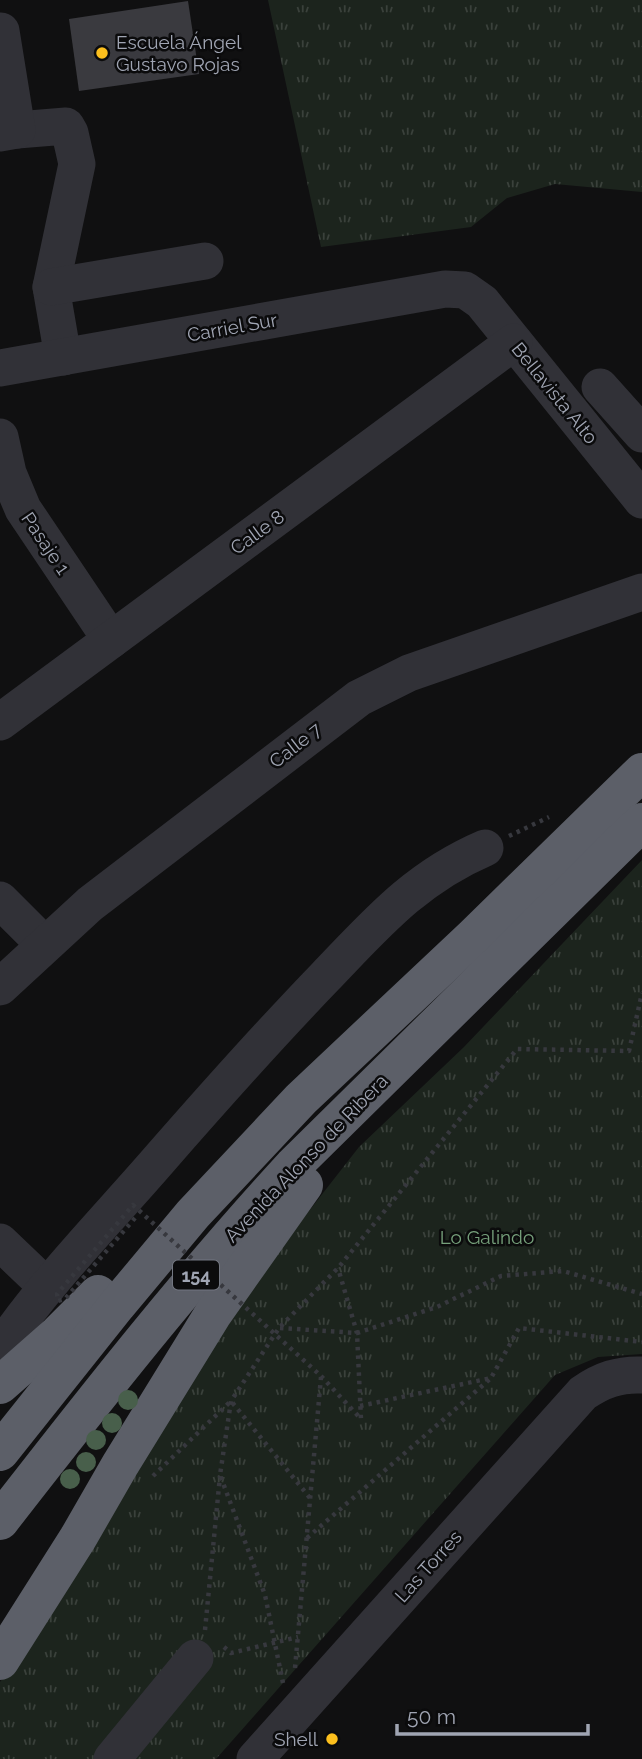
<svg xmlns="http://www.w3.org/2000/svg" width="642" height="1759" viewBox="0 0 642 1759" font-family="Raleway,sans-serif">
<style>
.grass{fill:url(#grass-tufts)}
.building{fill:#3a3a3f}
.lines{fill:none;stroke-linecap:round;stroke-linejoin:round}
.path{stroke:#37383e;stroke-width:4.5;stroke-dasharray:3.5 5;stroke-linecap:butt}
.minor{stroke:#313137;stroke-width:37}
.highway{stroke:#5c5f68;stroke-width:38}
.path-bridge{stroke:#37383e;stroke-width:4.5;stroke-dasharray:3.5 5;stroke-linecap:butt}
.tree{fill:#485f4b}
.poi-dot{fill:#fcbf1d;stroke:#0b0b0c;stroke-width:2.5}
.labels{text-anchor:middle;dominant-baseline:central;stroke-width:5;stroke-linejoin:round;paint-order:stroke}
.shield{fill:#0b0b0c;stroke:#737781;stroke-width:2}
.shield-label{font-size:18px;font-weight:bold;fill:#a0a5b3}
.poi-label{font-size:19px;fill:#a0a5b3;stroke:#0b0b0c;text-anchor:start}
.street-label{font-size:19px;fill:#a0a5b3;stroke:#0b0b0c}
.park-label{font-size:19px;fill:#76a07b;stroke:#0b0b0c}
</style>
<defs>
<pattern id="grass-tufts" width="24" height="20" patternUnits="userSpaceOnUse" patternTransform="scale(1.75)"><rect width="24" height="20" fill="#1c241d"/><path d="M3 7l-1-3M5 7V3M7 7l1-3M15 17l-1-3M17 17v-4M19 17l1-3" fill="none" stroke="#3a413b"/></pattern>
</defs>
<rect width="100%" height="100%" fill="#101011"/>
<g class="grass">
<polygon points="268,0 642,0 642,192 555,184 507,198 471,227 321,247"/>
<polygon points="642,860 642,1354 598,1357 555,1375 216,1759 0,1759 0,1682 50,1613 209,1339 359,1147 464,1047"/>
</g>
<polygon class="building" points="188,1 199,74 79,91 69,19"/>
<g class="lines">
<g class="path">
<polyline points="509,836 549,817"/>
<polyline points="280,1328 357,1333 338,1268"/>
<polyline points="321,1376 361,1419 357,1333 437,1307 501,1276 563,1271 642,1294"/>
<polyline points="360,1406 491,1378 519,1328 642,1342"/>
<polyline points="153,1476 231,1401 310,1498"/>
<polyline points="307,1538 490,1379"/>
<polyline points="205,1630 220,1476"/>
<polyline points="224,1647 231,1653 298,1637"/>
<polyline points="295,1668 321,1377"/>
<polyline points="283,1683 265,1595 220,1475 231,1401 279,1328 338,1268 517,1049 629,1051 642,993"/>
</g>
<g class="minor">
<polyline points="17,130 66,126 70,133 77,164 51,287 63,357"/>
<polyline points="0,133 17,130 1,31"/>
<polyline points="51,287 205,261"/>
<polyline points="0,368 445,289 465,290 482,302 642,500"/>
<polyline points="600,387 642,434"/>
<polyline points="0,437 8,473 23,509 111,640"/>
<polyline points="0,722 514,342"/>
<polyline points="0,900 44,944"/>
<polyline points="0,987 90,904 359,698 409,673 642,592"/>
<polyline points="0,1242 47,1287"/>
<path d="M 0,1349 C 46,1282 104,1223 157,1162 C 212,1099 267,1037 325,977 C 376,924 415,878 485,848"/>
<polyline points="112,1759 195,1658"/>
<path d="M 255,1759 L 583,1393 C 602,1380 619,1374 642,1375"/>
</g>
<g class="highway">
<polyline points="0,1385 58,1334 98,1294"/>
<polyline points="0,1452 117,1305 193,1214 301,1099 473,937 642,772"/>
<path d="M 0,1521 C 94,1400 189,1279 293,1166 L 642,822"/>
<polyline points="0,1661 78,1538 120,1465 213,1314 304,1185"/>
</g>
<polyline class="path-bridge" points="135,1218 65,1299 58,1301 57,1294 133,1205 321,1376"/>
</g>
<g class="tree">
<circle cx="128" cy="1400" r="10"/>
<circle cx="112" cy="1423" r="10"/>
<circle cx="96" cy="1440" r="10"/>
<circle cx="86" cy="1462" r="10"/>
<circle cx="70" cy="1479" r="10"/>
</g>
<g class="poi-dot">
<circle cx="102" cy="53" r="7"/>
<circle cx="332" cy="1739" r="7"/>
</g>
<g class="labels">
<rect class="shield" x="173" y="1260.5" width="46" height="29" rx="5"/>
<g class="shield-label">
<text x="196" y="1275">154</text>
</g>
<g class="poi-label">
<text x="116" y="42">Escuela Ángel<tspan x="116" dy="22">Gustavo Rojas</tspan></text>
<text x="318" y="1739" text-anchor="end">Shell</text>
</g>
<g class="street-label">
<text transform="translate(232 327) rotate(-10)">Carriel Sur</text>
<text transform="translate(555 393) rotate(51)">Bellavista Alto</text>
<text transform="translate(257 532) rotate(-36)">Calle 8</text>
<text transform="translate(46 543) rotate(56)">Pasaje 1</text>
<text transform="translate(295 745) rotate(-38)">Calle 7</text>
<text transform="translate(306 1158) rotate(-46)">Avenida Alonso de Ribera</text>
<text transform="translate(428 1566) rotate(-48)">Las Torres</text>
</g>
<g class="park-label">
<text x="487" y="1237">Lo Galindo</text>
</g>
</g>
<path d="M397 1724v10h191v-10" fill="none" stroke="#a0a5b3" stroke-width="3.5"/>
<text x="407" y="1724" font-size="21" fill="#a0a5b3" stroke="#0b0b0c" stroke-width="5" paint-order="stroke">50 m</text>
</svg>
